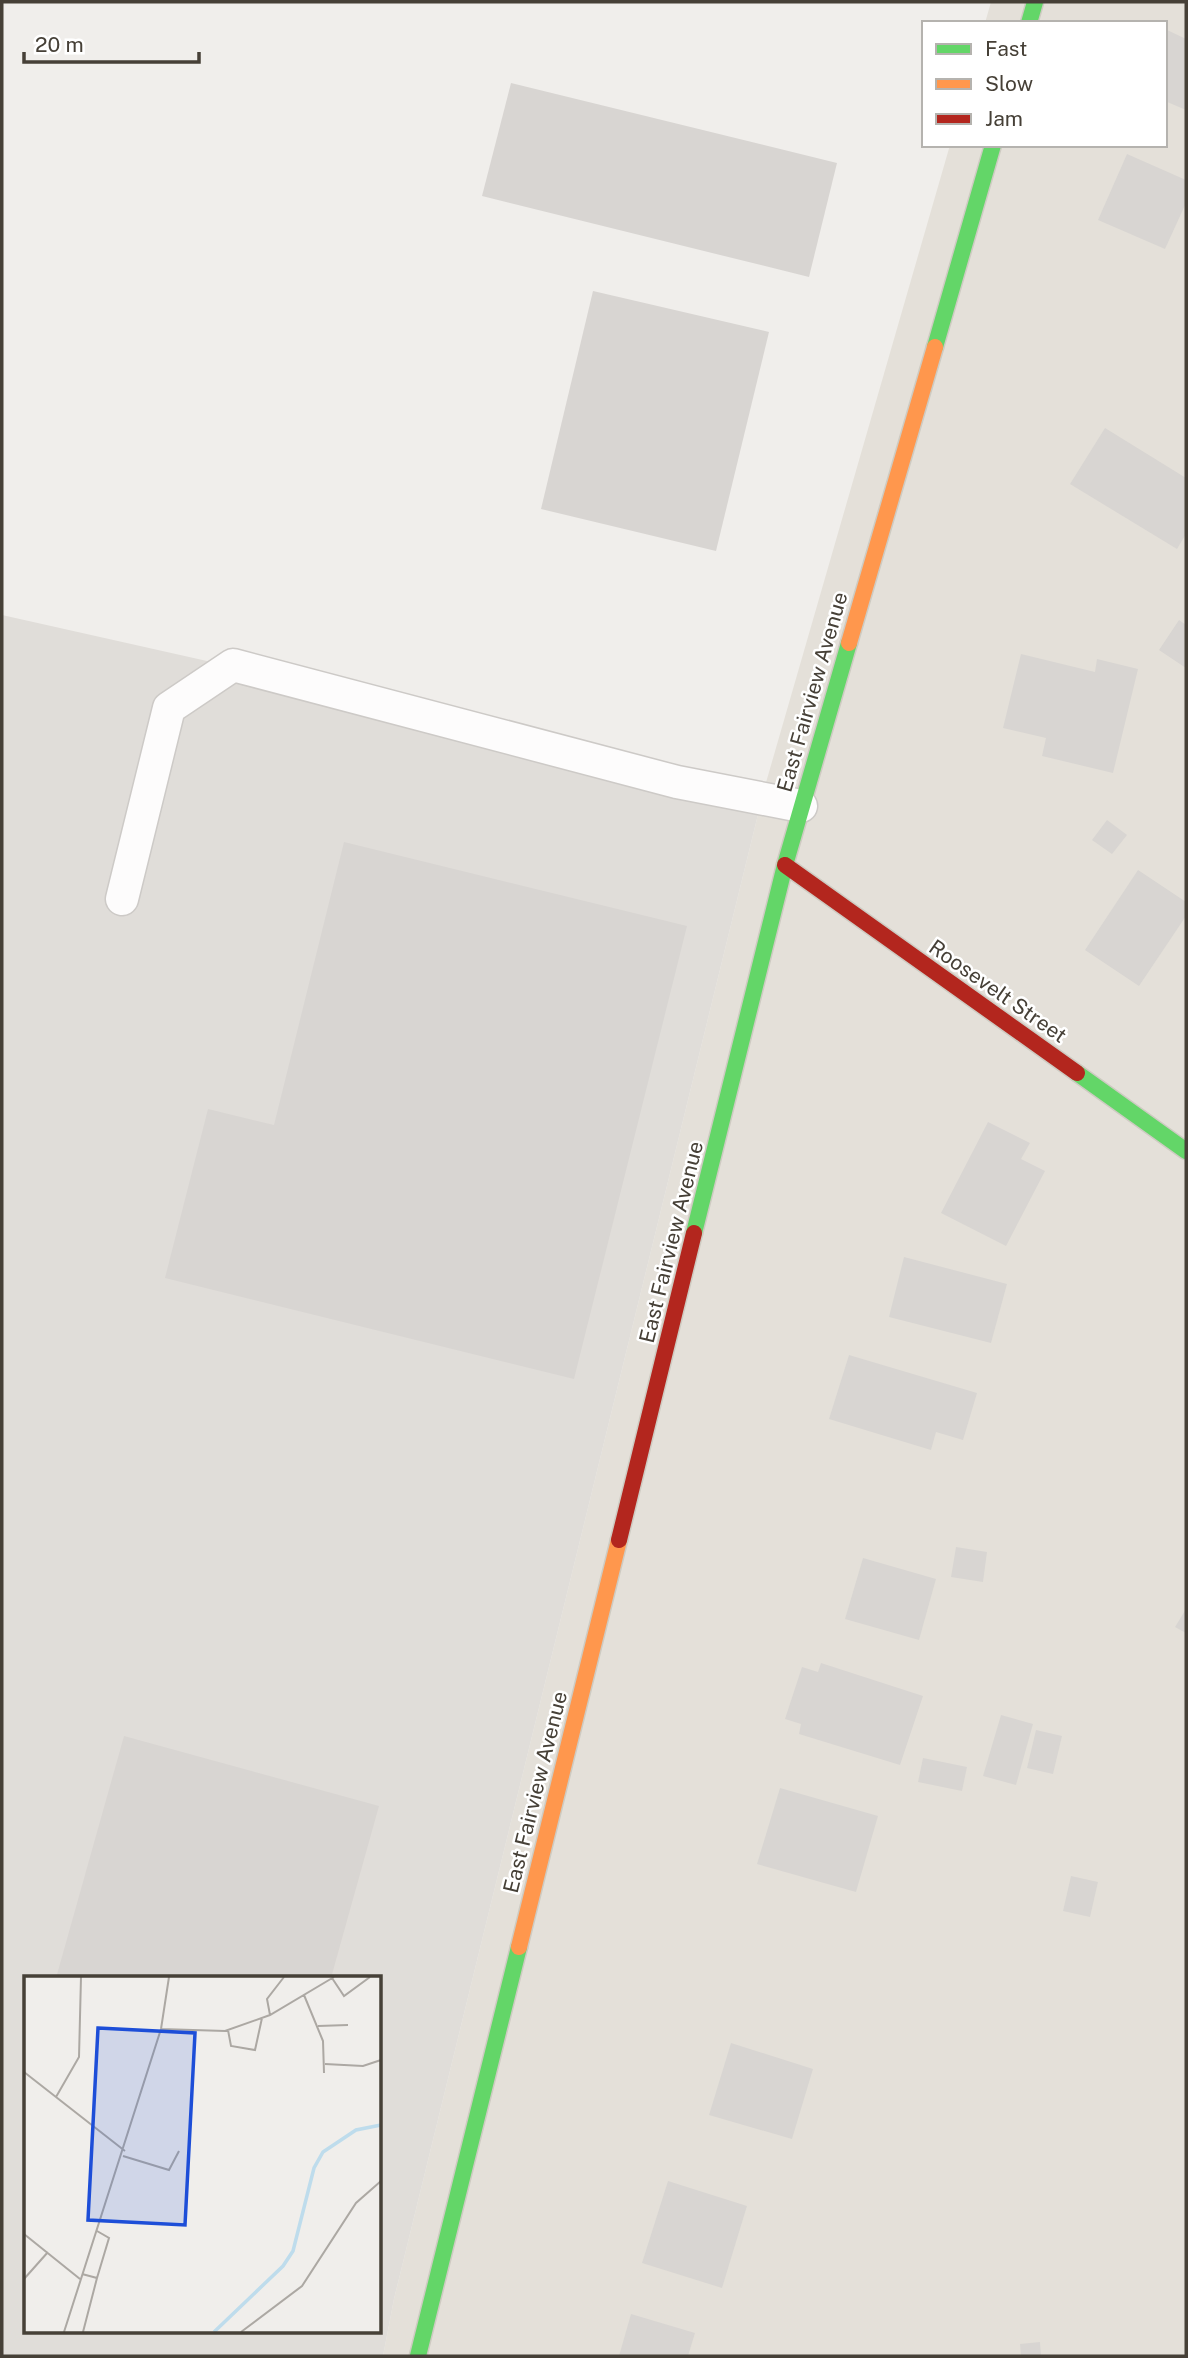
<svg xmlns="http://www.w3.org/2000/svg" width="1188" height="2358" viewBox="0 0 1188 2358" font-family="'Public Sans',sans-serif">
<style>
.residential{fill:#e4e0d9}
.industrial{fill:#e0ddd9;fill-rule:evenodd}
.building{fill:#d8d5d2}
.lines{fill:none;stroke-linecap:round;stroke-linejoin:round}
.lane-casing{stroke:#cdcac7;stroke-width:35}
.fast-casing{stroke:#cecbc2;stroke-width:19}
.slow-casing{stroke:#cecbc2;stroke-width:19}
.jam-casing{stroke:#cecbc2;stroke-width:19}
.lane{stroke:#fdfcfc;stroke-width:32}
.fast{stroke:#63d668;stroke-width:16}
.slow{stroke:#ff974d;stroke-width:16}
.jam{stroke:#b3261e;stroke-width:16}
.labels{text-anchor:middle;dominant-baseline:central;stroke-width:5;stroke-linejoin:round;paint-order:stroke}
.street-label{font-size:21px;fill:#464037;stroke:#fff}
.inset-river{fill:none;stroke:#bedcec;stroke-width:3.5}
.inset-road{fill:none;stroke:#aca8a3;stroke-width:2}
.view{fill:#1d4ed8;fill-opacity:0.15;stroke:#1d4ed8;stroke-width:3.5}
.inset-edge{fill:none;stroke:#464037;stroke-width:3.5}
</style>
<rect width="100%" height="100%" fill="#f0eeeb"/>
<polygon class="residential" points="991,2 1186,2 1186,2356 383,2356 394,2299 765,786 950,145 1165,145 1165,23 985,23"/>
<path class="industrial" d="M 2,615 L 765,786 L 394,2299 L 383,2356 L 2,2356 ZM 26,1978 L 380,1978 L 380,2332 L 26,2332 Z"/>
<g class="building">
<polygon points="1165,29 1186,39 1186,110 1165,101"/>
<polygon points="511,83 837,163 809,277 482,196"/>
<polygon points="1127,154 1186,180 1186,203 1165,249 1098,220"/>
<polygon points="593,291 769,332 716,551 541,509"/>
<polygon points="1105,428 1186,478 1186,534 1177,549 1070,484"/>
<polygon points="1179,620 1186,625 1186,668 1159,650"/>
<polygon points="1021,654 1095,672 1097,659 1138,669 1113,773 1042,756 1046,738 1003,728"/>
<polygon points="1107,820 1127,835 1112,854 1092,840"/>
<polygon points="344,842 687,926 574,1379 165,1278 208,1109 274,1125"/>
<polygon points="1138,870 1186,902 1186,916 1139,986 1085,950"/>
<polygon points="988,1122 1030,1143 1021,1159 1045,1171 1006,1246 941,1213"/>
<polygon points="904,1257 1007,1284 991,1343 889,1317"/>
<polygon points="849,1355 977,1393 963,1440 936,1432 931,1450 829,1419"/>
<polygon points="956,1547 987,1552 983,1582 951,1577"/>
<polygon points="863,1558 936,1579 919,1640 845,1619"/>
<polygon points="1186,1609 1186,1633 1175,1627"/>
<polygon points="821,1663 923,1696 900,1765 799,1734 801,1724 785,1719 802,1667 818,1672"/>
<polygon points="1001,1715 1033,1724 1016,1785 983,1776"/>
<polygon points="1036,1730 1062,1736 1053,1774 1027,1768"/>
<polygon points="124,1736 379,1806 331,1978 56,1978"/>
<polygon points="923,1758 967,1767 962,1791 918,1782"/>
<polygon points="780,1788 878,1816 856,1892 757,1864"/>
<polygon points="1071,1876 1098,1882 1090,1917 1063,1911"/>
<polygon points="731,2043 813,2069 792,2139 709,2115"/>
<polygon points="668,2181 747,2206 722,2288 642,2263"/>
<polygon points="631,2314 695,2333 688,2356 619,2356"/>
<polygon points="1040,2342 1041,2356 1021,2356 1020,2344"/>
</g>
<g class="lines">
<g class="lane-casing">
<polyline id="lane" points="122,899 169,708 233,665 677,782 801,806"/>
</g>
<g class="fast-casing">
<g id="fast">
<polyline points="1029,23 1035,2"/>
<polyline points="935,347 993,145"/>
<polyline points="1077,1073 1186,1151"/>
<polyline points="694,1233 785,865 849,643"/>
<polyline points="418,2356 519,1947"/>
</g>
</g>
<g class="slow-casing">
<g id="slow">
<polyline points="849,643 935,347"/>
<polyline points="519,1947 619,1540"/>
</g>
</g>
<g class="jam-casing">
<g id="jam">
<polyline points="785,865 1077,1073"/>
<polyline points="619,1540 694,1233"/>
</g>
</g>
<use href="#lane" class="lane"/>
<use href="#fast" class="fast"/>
<use href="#slow" class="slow"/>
<use href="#jam" class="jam"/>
</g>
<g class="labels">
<g class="street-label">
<text transform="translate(812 692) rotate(-74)">East Fairview Avenue</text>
<text transform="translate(998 991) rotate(35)">Roosevelt Street</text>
<text transform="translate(671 1242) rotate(-76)">East Fairview Avenue</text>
<text transform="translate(535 1792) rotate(-76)">East Fairview Avenue</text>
</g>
</g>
<g transform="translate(24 1976)">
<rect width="357" height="357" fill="#f0eeeb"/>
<path class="inset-river" d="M 190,356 L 259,290 L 269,275 L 290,192 L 299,176 L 332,154 L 357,149"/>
<path class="inset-road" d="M 308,2 L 320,20 L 346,1M 280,19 L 299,65 L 300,97M 246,39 L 243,23 L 260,1M 294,50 L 324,49M 137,53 L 201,55 L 246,39 L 310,1M 204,54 L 207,70 L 231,74 L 238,42M 301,88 L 339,90 L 357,84M 0,96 L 101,175M 32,121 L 55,81 L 57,1M 99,180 L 145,194 L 155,175M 73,255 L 85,262 L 73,302M 0,258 L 56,303M 58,298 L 73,302 L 59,356M 0,303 L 24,276M 40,356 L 137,53 L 145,1M 217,356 L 278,310 L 332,227 L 357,205"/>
<path class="view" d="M 74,52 L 171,57 L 161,249 L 64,244 Z"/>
<rect width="357" height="357" class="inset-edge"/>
</g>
<rect width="1188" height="2358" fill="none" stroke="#464037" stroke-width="7"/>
<rect x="922" y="21" width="245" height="126" fill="#ffffff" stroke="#b5b3af" stroke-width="2"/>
<rect x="936" y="44" width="35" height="10" fill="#63d668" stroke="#b5b3af" stroke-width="2"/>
<text x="985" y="56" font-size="21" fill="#464037">Fast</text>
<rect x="936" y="79" width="35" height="10" fill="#ff974d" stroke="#b5b3af" stroke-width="2"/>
<text x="985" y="91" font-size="21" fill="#464037">Slow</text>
<rect x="936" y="114" width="35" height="10" fill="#b3261e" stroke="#b5b3af" stroke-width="2"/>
<text x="985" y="126" font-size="21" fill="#464037">Jam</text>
<path d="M24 52v10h175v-10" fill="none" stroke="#464037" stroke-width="3.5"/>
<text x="35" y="52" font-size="21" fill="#464037" stroke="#ffffff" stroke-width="5" paint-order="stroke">20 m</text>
</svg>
